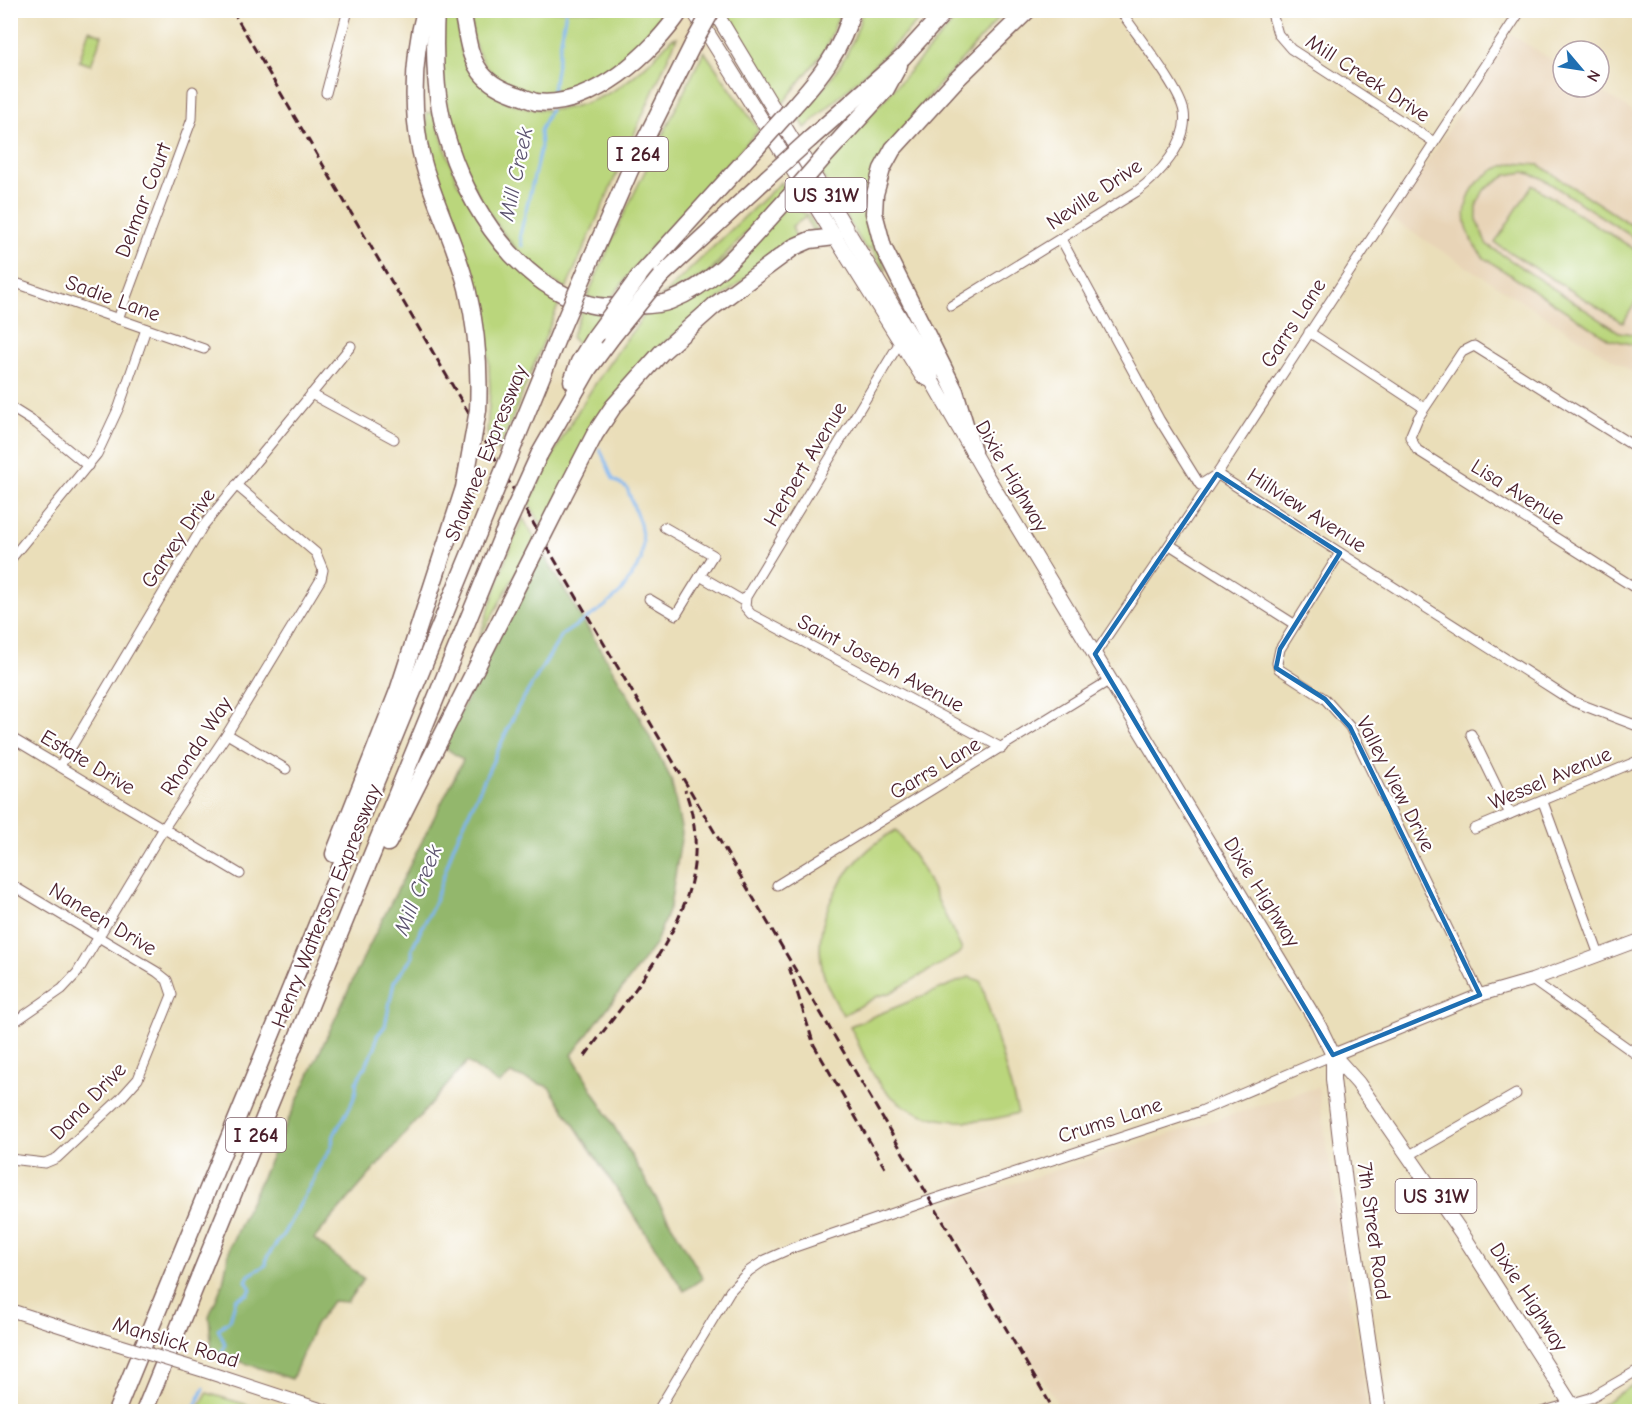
<svg xmlns="http://www.w3.org/2000/svg" width="1650" height="1422" viewBox="0 0 1650 1422" font-family="'Comic Neue',sans-serif">
<style>
.built{fill:#e8d4b7}
.green{fill:#bad67c;stroke:#827a54;stroke-width:1.5}
.forest{fill:#93b76c;stroke:#6e6b4c;stroke-width:1.5}
.lines{fill:none;stroke-linecap:round;stroke-linejoin:round}
.stream{stroke:#7fb6ef;stroke-width:3}
.minor-casing{stroke:#82625d;stroke-width:11}
.secondary-casing{stroke:#82625d;stroke-width:14}
.primary-casing{stroke:#82625d;stroke-width:16}
.motorway-casing{stroke:#82625d;stroke-width:19}
.minor{stroke:#fff;stroke-width:9}
.secondary{stroke:#fff;stroke-width:12}
.primary{stroke:#fff;stroke-width:14}
.motorway{stroke:#fff;stroke-width:16}
.rail{stroke:#4a1f2b;stroke-width:3;stroke-dasharray:9 4.5;stroke-linecap:butt}
.secondary-bridge-casing{stroke:#82625d;stroke-width:14;stroke-linecap:butt}
.motorway-bridge-casing{stroke:#82625d;stroke-width:19;stroke-linecap:butt}
.secondary-bridge{stroke:#fff;stroke-width:12}
.motorway-bridge{stroke:#fff;stroke-width:16}
.marked{fill:none;stroke:#1f6fb2;stroke-width:4.5;stroke-linejoin:round}
.labels{text-anchor:middle;dominant-baseline:central;stroke-width:4.5;stroke-linejoin:round;paint-order:stroke}
.shield{fill:#fff;stroke:#80626b;stroke-width:1.5}
.shield-label{font-size:20px;font-weight:bold;fill:#4a1f2b}
.street-label{font-size:21px;fill:#4a1f2b;stroke:#fff}
.water-label{font-size:22px;font-style:italic;fill:#5d5470;stroke:#fff}
</style>
<rect width="100%" height="100%" fill="#fff"/>
<filter id="ink" filterUnits="userSpaceOnUse"><feTurbulence type="fractalNoise" baseFrequency=".0167" numOctaves="2"/><feDisplacementMap in="SourceGraphic" scale="12" xChannelSelector="R" yChannelSelector="G"/><feConvolveMatrix kernelMatrix="1 2 1 2 8 2 1 2 1" color-interpolation-filters="sRGB"/></filter>
<filter id="wash" filterUnits="userSpaceOnUse"><feTurbulence type="fractalNoise" baseFrequency=".008" numOctaves="4" result="noise"/><feDisplacementMap in="SourceGraphic" scale="24" xChannelSelector="R" yChannelSelector="G"/><feGaussianBlur stdDeviation="1.35" result="paint"/><feColorMatrix in="noise" values="0 0 0 0 0 0 0 0 0 0 0 0 0 0 0 0 0 1.4 0 .05"/><feComposite in="paint" operator="in"/></filter>
<g filter="url(#wash)">
<rect width="100%" height="100%" fill="#eadeb9"/>
<g class="built">
<polygon points="1511,34 1563,67 1563,87 1595,87 1639,115 1639,376 1390,218"/>
<polygon points="1318,1087 1368,1411 1062,1411 940,1207"/>
</g>
<g class="green">
<path d="M 673,10 C 648,39 624,73 588,88 C 529,112 465,77 472,11 Z"/>
<polygon points="727,10 841,11 825,50 780,107 725,14"/>
<path d="M 442,11 L 459,11 C 458,25 458,42 463,56 C 466,66 474,76 481,83 C 510,114 558,116 596,99 C 624,88 652,61 671,39 L 677,37 L 566,289 C 555,282 542,275 532,265 C 461,196 436,107 442,11 Z"/>
<path d="M 862,11 L 928,11 L 873,66 L 805,128 L 799,117 C 827,87 855,51 862,11 Z"/>
<polygon points="963,11 1005,11 922,104 885,155 872,201 886,270 884,270 871,248 866,250 820,172"/>
<polygon points="89,30 102,35 91,65 79,61"/>
<polygon points="704,51 759,130 650,248 608,302 587,297 621,220"/>
<polygon points="433,112 457,182 560,301 498,453 487,433 490,390 488,348 457,230 435,172 428,144 426,113"/>
<path d="M 1513,163 L 1539,165 L 1639,230 L 1639,241 L 1540,177 L 1524,172 L 1507,175 L 1484,190 L 1477,204 L 1477,219 L 1486,244 L 1619,332 L 1639,335 L 1639,346 L 1609,339 L 1484,258 C 1450,220 1464,175 1513,163 Z"/>
<polygon points="781,182 786,190 708,273 660,298"/>
<polygon points="1532,185 1639,252 1639,297 1623,323 1495,243"/>
<path d="M 793,202 L 798,210 L 809,215 L 817,231 L 813,232 L 806,217 L 792,226 L 796,238 L 660,346 L 542,526 L 529,504 C 558,439 597,377 640,321 L 649,310 L 664,310 Z"/>
<polygon points="583,309 601,314 580,347 571,337"/>
<polygon points="523,518 535,539 478,641 506,558"/>
<path d="M 896,830 L 922,868 L 962,950 L 960,953 L 890,993 L 878,996 L 843,1015 C 837,1004 830,993 826,982 C 805,922 845,858 896,830 Z"/>
<path d="M 969,977 L 981,981 L 1018,1113 C 976,1126 920,1127 886,1091 C 869,1074 861,1047 850,1026 Z"/>
<polygon points="1639,1381 1639,1411 1591,1411"/>
<polygon points="207,1393 268,1411 197,1411"/>
</g>
<polygon class="forest" points="542,552 631,700 671,779 682,833 670,906 655,945 572,1055 703,1278 684,1291 549,1087 511,1074 499,1084 467,1062 314,1239 364,1279 347,1302 332,1301 314,1327 292,1379 212,1352 209,1316 223,1283 230,1246 365,954 463,760 443,746"/>
<g class="lines">
<g class="stream">
<polyline points="552,94 566,10"/>
<polyline points="522,246 520,235 541,147 540,131 550,110"/>
<path d="M 221,1356 L 225,1344 L 218,1329 L 230,1320 L 236,1299 L 248,1294 L 251,1289 L 246,1281 L 249,1275 L 266,1265 L 267,1257 L 284,1233 L 314,1179 C 315,1169 324,1160 329,1151 C 333,1145 332,1138 335,1133 C 341,1121 359,1097 356,1083 L 375,1048 L 377,1036 L 385,1026 L 394,982 L 412,958 L 412,948 L 434,904 L 454,845 L 517,709 L 562,635 L 604,607 L 621,592 L 641,561 L 643,542 L 640,524 L 627,488 L 613,479 L 600,449"/>
<polyline points="192,1412 204,1388"/>
</g>
</g>
</g>
<g filter="url(#ink)">
<g class="lines">
<g class="minor-casing">
<g id="minor">
<polyline points="1271,10 1278,34 1291,49 1434,142"/>
<polyline points="326,93 348,10"/>
<polyline points="1061,239 1159,419 1200,485 1217,474 1572,701 1640,727"/>
<polyline points="10,281 204,349"/>
<path d="M 951,306 L 1136,192 C 1158,176 1189,143 1184,112 C 1180,88 1135,33 1120,10"/>
<polyline points="118,319 192,119 193,91"/>
<polyline points="1309,332 1424,408"/>
<polyline points="900,342 746,597 745,607 751,614 1002,748"/>
<polyline points="311,394 394,439"/>
<polyline points="10,407 37,424 88,466"/>
<polyline points="1640,450 1474,346 1462,352 1418,418 1410,437 1417,450 1640,591"/>
<polyline points="664,527 713,555 700,576 745,602"/>
<polyline points="1170,545 1294,624"/>
<polyline points="1340,553 1280,649 1277,663 1279,669 1325,699 1350,727 1480,995"/>
<polyline points="10,560 97,454 119,407 146,329"/>
<polyline points="649,599 676,615 700,576"/>
<polyline points="1095,654 1217,474 1521,10"/>
<polyline points="227,734 286,769"/>
<polyline points="1471,734 1510,814"/>
<polyline points="10,737 240,874"/>
<polyline points="60,766 203,526 351,346"/>
<polyline points="1543,802 1599,955"/>
<polyline points="1474,829 1640,760"/>
<polyline points="10,884 157,972 167,980 172,995 138,1079 121,1098 57,1158 45,1163 10,1159"/>
<polyline points="777,885 1110,680"/>
<polyline points="1532,980 1640,1057"/>
<polyline points="10,1025 62,989 77,973 164,828 227,734 321,579 323,570 316,553 236,485"/>
<polyline points="1408,1156 1516,1094"/>
<polyline points="657,1412 730,1291 749,1271 765,1260 792,1248 931,1200 1201,1111 1333,1055"/>
<polyline points="1541,1412 1590,1398 1640,1369"/>
</g>
</g>
<g class="secondary-casing">
<g id="secondary">
<polyline points="1333,1055 1480,995 1532,980 1640,940"/>
<polyline points="10,1310 103,1340"/>
<polyline points="204,1371 329,1412"/>
</g>
</g>
<g class="primary-casing">
<g id="primary">
<polyline points="693,10 922,376 932,381"/>
<polyline points="714,10 931,369 932,381 983,470 1318,1024 1333,1055 1358,1083 1461,1232 1576,1412"/>
<polyline points="1333,1055 1333,1079 1345,1182 1379,1412"/>
</g>
</g>
<g class="motorway-casing">
<g id="motorway">
<path d="M 425,10 C 411,65 410,128 429,181 C 441,217 458,252 467,288 C 477,329 480,368 478,410"/>
<path d="M 436,10 C 434,47 434,83 442,119 C 458,191 510,280 585,303 C 599,308 615,307 630,306 C 644,305 657,306 670,301 C 721,281 753,235 789,197"/>
<path d="M 464,10 L 463,16 C 467,33 468,53 478,68 C 486,82 500,89 514,94 C 521,96 529,100 536,102 C 591,109 653,53 681,10"/>
<path d="M 793,107 C 819,78 843,49 852,10"/>
<polyline points="810,139 903,57 946,10"/>
<polyline points="824,157 886,89 899,65"/>
<polyline points="588,266 631,168 693,44"/>
<polyline points="661,276 767,178"/>
<polyline points="638,278 758,146"/>
<polyline points="572,381 579,362 594,338"/>
<polyline points="973,451 955,391 883,247 874,213 875,194 882,169 893,149 955,81 1028,10"/>
<polyline points="511,452 561,329"/>
<polyline points="539,455 589,368 612,337"/>
<polyline points="563,496 595,434 613,407 661,353 714,306 794,247 810,240 835,237"/>
<polyline points="388,843 525,571"/>
<polyline points="334,854 398,691 464,488"/>
<polyline points="116,1412 481,526"/>
<polyline points="144,1412 503,534"/>
</g>
</g>
<use href="#minor" class="minor"/>
<use href="#secondary" class="secondary"/>
<use href="#primary" class="primary"/>
<use href="#motorway" class="motorway"/>
<g class="rail">
<polyline points="232,10 1055,1412"/>
<polyline points="789,967 814,1045 885,1168"/>
<path d="M 585,1056 C 643,976 724,896 685,790"/>
</g>
<g class="secondary-bridge-casing">
<polyline id="secondary-bridge" points="103,1340 204,1371"/>
</g>
<g class="motorway-bridge-casing">
<g id="motorway-bridge">
<polyline points="693,44 712,10"/>
<polyline points="758,146 793,107"/>
<polyline points="767,178 810,139"/>
<polyline points="789,197 824,157"/>
<polyline points="561,329 588,266"/>
<polyline points="612,337 661,276"/>
<polyline points="594,338 638,278"/>
<polyline points="464,488 478,410"/>
<polyline points="481,526 511,452"/>
<polyline points="503,534 539,455"/>
<polyline points="525,571 563,496"/>
</g>
</g>
<use href="#secondary-bridge" class="secondary-bridge"/>
<use href="#motorway-bridge" class="motorway-bridge"/>
</g>
</g>
<path class="marked" d="M 1217,474 L 1340,553 L 1280,649 L 1276,668 L 1325,699 L 1350,727 L 1480,995 L 1333,1055 L 1095,654 Z"/>
<g class="labels">
<g class="shield">
<rect x="608" y="137" width="60" height="34" rx="4.5"/>
<rect x="785.5" y="178" width="81" height="34" rx="4.5"/>
<rect x="226" y="1118" width="60" height="34" rx="4.5"/>
<rect x="1395.5" y="1179" width="81" height="34" rx="4.5"/>
</g>
<g class="shield-label">
<text x="638" y="154">I 264</text>
<text x="826" y="195">US 31W</text>
<text x="256" y="1135">I 264</text>
<text x="1436" y="1196">US 31W</text>
</g>
<g class="street-label">
<text transform="translate(1368 78) rotate(33)">Mill Creek Drive</text>
<text transform="translate(1094 194) rotate(-34)">Neville Drive</text>
<text transform="translate(143 200) rotate(-69)">Delmar Court</text>
<text transform="translate(113 298) rotate(20)">Sadie Lane</text>
<text transform="translate(1293 323) rotate(-57)">Garrs Lane</text>
<text transform="translate(486 453) rotate(-68)">Shawnee Expressway</text>
<text transform="translate(805 464) rotate(-59)">Herbert Avenue</text>
<text transform="translate(1012 476) rotate(60)">Dixie Highway</text>
<text transform="translate(1518 492) rotate(32)">Lisa Avenue</text>
<text transform="translate(1307 510) rotate(33)">Hillview Avenue</text>
<text transform="translate(178 538) rotate(-56)">Garvey Drive</text>
<text transform="translate(881 663) rotate(28)">Saint Joseph Avenue</text>
<text transform="translate(196 746) rotate(-57)">Rhonda Way</text>
<text transform="translate(88 762) rotate(31)">Estate Drive</text>
<text transform="translate(935 768) rotate(-31)">Garrs Lane</text>
<text transform="translate(1550 778) rotate(-23)">Wessel Avenue</text>
<text transform="translate(1396 784) rotate(63)">Valley View Drive</text>
<text transform="translate(1262 892) rotate(58)">Dixie Highway</text>
<text transform="translate(326 906) rotate(-68)">Henry Watterson Expressway</text>
<text transform="translate(103 919) rotate(31)">Naneen Drive</text>
<text transform="translate(88 1101) rotate(-46)">Dana Drive</text>
<text transform="translate(1110 1120) rotate(-18)">Crums Lane</text>
<text transform="translate(1374 1231) rotate(82)">7th Street Road</text>
<text transform="translate(1529 1297) rotate(57)">Dixie Highway</text>
<text transform="translate(176 1342) rotate(17)">Manslick Road</text>
</g>
<g class="water-label">
<text transform="translate(516 174) rotate(-78)">Mill Creek</text>
<text transform="translate(418 890) rotate(-68)">Mill Creek</text>
</g>
</g>
<rect width="1650" height="1422" fill="none" stroke="#fff" stroke-width="36"/>
<g transform="translate(1581 69) rotate(119)"><circle r="28" fill="#ffffff" stroke="#b7a5aa" stroke-width="1.5"/>
<path d="M0-4.5L10 22L0 15L-10 22Z" fill="#1f6fb2"/>
<text y="-9" font-size="16" font-weight="bold" text-anchor="middle" fill="#4a1f2b">N</text>
</g>
</svg>
